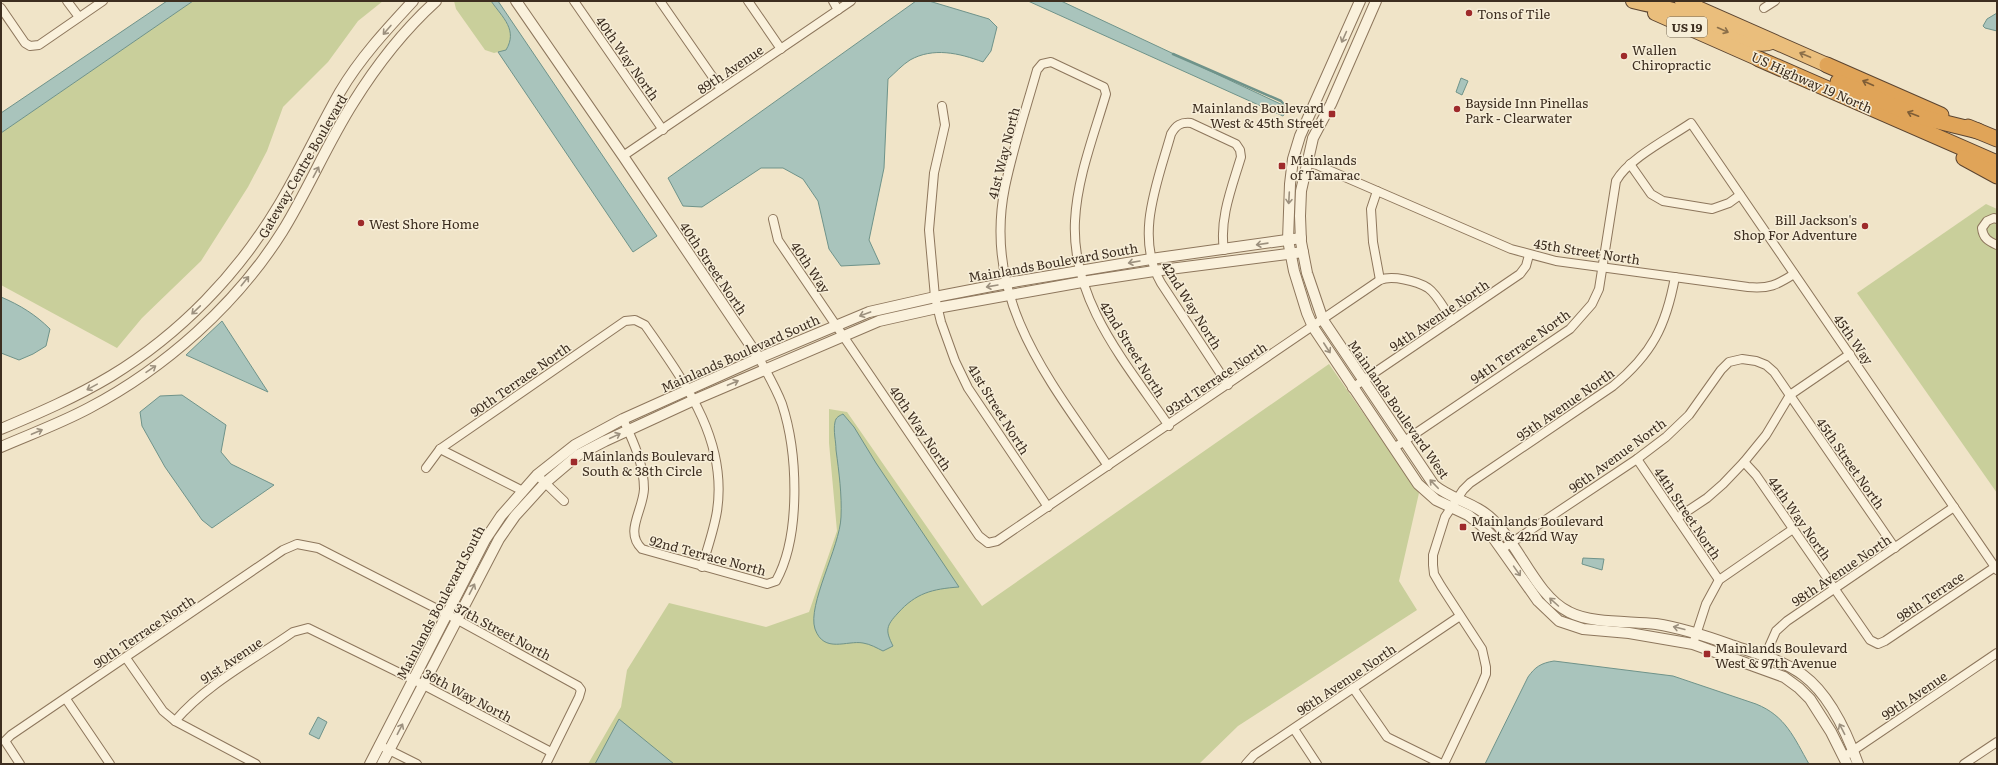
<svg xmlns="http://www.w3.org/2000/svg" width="1998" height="765" viewBox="0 0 1998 765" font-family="Literata,serif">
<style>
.green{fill:#c9cf9b}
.water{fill:#a9c4bc;stroke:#6f938a}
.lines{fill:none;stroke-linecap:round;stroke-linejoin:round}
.stream{stroke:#6f938a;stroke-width:2.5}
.minor-casing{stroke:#8d765c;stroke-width:10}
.tertiary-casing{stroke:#8d765c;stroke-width:12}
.trunk-casing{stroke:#5b4430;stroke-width:16}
.motorway-casing{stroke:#5b4430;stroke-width:17}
.minor{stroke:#faf1dc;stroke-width:8}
.tertiary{stroke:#faf1dc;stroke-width:10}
.trunk{stroke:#eabe7c;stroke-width:14}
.motorway{stroke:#e0a458;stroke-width:15}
.oneway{stroke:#9c907e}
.oneway2{stroke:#8b6f49}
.oneway3{stroke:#7e5d36}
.poi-dot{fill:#9e2a2b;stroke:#f7eed8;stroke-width:1.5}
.labels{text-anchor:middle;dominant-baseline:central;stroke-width:3;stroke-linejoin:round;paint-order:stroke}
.shield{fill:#f7eed8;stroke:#756857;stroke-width:1}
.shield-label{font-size:12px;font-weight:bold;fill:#3d2e20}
.poi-label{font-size:13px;fill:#3d2e20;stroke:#f7eed8;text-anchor:start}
.street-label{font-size:13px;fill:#3d2e20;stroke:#f7eed8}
</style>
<rect width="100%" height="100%" fill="#f0e4c8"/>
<g class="green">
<polygon points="193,1 383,1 358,21 328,62 283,107 267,151 248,187 201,261 142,318 117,348 1,285 1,133"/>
<path d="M 454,1 L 491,1 C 503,18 518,30 506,50 L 494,53 L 485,50 L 456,9 Z"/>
<polygon points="1986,204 1997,209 1997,493 1857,293"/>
<polygon points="1329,364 1419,493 1399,581 1417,610 1238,726 1199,764 588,764 621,707 627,670 669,603 766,627 809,612 837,531 829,443 829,409 847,412 982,606"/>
</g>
<g class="water">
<polygon points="167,1 193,1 1,133 1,113"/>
<path d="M 491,1 L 498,1 L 657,236 L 633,252 L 498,52 L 506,50 C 518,30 503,18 491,1 Z"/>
<path d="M 916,1 L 929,1 L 989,19 L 997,27 L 991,51 L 983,62 C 959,53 933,47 910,60 C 902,65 895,73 888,79 L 884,168 L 869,240 L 880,264 L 841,266 L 829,249 L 818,201 L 803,179 L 783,168 L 761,168 L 702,207 L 683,206 L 668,178 Z"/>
<polygon points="1028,1 1061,1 1289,108 1283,116"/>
<polygon points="1997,13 1997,31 1985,28 1983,26 1987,19"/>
<polygon points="1461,78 1468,81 1462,95 1456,92"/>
<path d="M 1,297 C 20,305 36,315 50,329 L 46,346 L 33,354 L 19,360 L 1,353 Z"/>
<polygon points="222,321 268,392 186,355"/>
<polygon points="182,395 226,425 221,452 231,464 274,485 212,528 202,520 165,467 142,426 140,412 160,396"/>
<path d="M 843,414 L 854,427 L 876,463 L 959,587 C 932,589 916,593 898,613 C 886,626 885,630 893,646 L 883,651 C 877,648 870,644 863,643 C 847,640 824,654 815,629 C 807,605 840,547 841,517 C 842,495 839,472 836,450 C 836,441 833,431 835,422 C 836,417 839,416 843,414 Z"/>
<polygon points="1583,558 1604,559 1602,570 1582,564"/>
<path d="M 1554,661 L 1673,676 L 1756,704 C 1786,716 1794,738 1809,764 L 1485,764 L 1528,677 C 1535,667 1541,663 1554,661 Z"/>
<polygon points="318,717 327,722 319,739 309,734"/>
<polygon points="619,719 674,764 595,764"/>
</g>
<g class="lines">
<polyline class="stream" points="1173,54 1281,101 1287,108"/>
<g class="minor-casing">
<g id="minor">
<polyline points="67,1 79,17"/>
<polyline points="574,1 663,130"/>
<polyline points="660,1 721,89"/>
<polyline points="748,1 781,49"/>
<polyline points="833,1 838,10"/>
<polyline points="1,8 25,43 30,46 39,45 103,1"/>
<polyline points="1764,8 1775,1"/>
<polyline points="942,106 945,125 934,173 929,230 935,297 941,322 955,361 968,388 1048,507"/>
<polyline points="623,156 851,1"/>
<path d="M 1293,159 L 1317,165 L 1511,249 L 1556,261 L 1748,287 C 1769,289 1777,285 1794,274"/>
<polyline points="1630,164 1651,194 1663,201 1712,209 1729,203 1740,195"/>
<polyline points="1377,191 1371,209 1373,242 1380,280"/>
<path d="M 773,219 L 778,240 L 979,536 L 988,543 L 997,541 L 1380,280 C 1392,275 1417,281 1428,288 C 1438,295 1445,311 1452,320"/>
<path d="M 1997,219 L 1994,218 L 1987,221 L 1982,228 C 1983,238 1988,241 1997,245"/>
<path d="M 1224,250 C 1219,219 1232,187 1241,157 L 1240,150 L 1236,144 L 1191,123 C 1181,122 1176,125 1171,134 C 1158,181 1134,236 1161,283 L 1228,385"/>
<polyline points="1352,388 1520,274 1526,266 1529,255"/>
<path d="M 623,419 C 633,441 644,464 644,489 C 643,511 624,532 642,549 L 767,584 L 776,581 C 801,536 798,453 782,404 C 776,388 767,373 759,358"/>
<path d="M 1394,448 L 1570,329 L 1592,304 L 1599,289 L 1616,181 C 1628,159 1669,138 1691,123 L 1997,570"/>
<polyline points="440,449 523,491"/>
<polyline points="1637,459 1719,580"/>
<polyline points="1744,462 1756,475 1870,640 1878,644 1885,641 1995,567"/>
<path d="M 1108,466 C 1049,380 982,300 1005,187 C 1013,148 1026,109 1037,70 L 1042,64 L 1051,62 L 1104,87 L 1106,94 C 1094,135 1077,178 1075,221 C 1071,301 1126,363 1169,426"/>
<path d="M 426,468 L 440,449 L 625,321 L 635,320 L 645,325 C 683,380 728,439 717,511 C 714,530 707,549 702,567"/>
<polyline points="537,475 564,501"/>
<polyline points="1677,518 1707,498 1723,484 1744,462 1766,435 1790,395 1850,354"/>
<polyline points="1502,549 1637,459 1666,437 1689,415 1721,370 1729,362 1742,359 1756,361 1766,365 1774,372 1895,548"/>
<polyline points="1693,644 1706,604 1719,580 1793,529"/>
<polyline points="126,658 163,711 175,721 256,764"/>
<polyline points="1760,667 1776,631 1787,621 1954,507"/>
<polyline points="1353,688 1387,737 1442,764"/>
<polyline points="66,699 110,764"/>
<path d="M 175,721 C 207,684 253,660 293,632 L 308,628 L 414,680 L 551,752"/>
<polyline points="1294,729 1317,764"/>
<polyline points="379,745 417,764"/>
<polyline points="1848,754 1997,653"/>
<polyline points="20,764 5,741 11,735 283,550 297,544 318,548 447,614 578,686 581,690 579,697 546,764"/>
<polyline points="1246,764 1254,755 1460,616"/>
<path d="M 1444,764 L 1481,686 L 1486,674 L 1486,667 L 1482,649 L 1441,586 L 1434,574 L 1433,565 L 1433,555 L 1445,517 L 1463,490 L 1470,483 L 1613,386 C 1652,354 1666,326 1675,277"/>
<polyline points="1964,764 1997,742"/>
</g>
</g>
<g class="tertiary-casing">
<g id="tertiary">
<polyline points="516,1 623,156 759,358"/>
<polyline points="1360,1 1300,136 1293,159 1290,184 1288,240 1294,271 1307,313 1313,327 1418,484 1436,500 1468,515 1481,525 1492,536 1538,601 1559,621 1583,629 1629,633 1693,644 1784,677 1799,688 1810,699 1831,732 1847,764"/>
<path d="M 1376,1 L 1331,104 L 1313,138 L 1301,191 L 1300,216 L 1301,242 L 1307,273 L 1323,320 L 1434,485 C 1452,500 1476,503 1493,520 C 1520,546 1536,596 1569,612 C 1592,624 1630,621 1656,624 C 1682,628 1706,636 1731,645 C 1755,653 1783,660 1803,675 C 1830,695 1847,733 1858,764"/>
<path d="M 1,429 C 39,413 76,397 111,376 C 180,334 238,274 279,205 C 301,168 319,129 340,92 C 360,58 387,29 413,1"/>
<path d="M 1,447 C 31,434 61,423 89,408 C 165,368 236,305 282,232 C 308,190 327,144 353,103 C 376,66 404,30 436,1"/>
<polyline points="370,764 485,540 501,516 537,475 575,445 623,419 759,358 869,312 935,297 1007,283 1151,259 1301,238"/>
<polyline points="382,764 499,539 515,516 545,483 578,455 605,441 694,400 879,321 937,308 1082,282 1154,271 1303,252"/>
</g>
</g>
<g class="trunk-casing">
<g id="trunk">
<path d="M 1633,1 C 1651,6 1672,8 1690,15 C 1711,24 1751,51 1772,42"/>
<polyline points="1682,1 1827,65"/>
<polyline points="1655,13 1759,59"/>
</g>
</g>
<g class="motorway-casing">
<g id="motorway">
<polyline points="1759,59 1997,163"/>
<polyline points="1827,65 1941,115"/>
<polyline points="1838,82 1917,116 1978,131"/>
<polyline points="1968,127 1997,139"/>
<polyline points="1964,158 1997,176"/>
</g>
</g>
<use href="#minor" class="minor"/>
<use href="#tertiary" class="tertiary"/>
<use href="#trunk" class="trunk"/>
<use href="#motorway" class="motorway"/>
</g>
<defs><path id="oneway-shaft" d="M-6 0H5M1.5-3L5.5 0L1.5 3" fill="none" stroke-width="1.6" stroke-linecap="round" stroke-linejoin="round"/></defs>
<g class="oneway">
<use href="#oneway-shaft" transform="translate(387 30) rotate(131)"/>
<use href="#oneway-shaft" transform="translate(1344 37) rotate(114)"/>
<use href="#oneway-shaft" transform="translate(316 172) rotate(-62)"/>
<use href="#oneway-shaft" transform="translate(1289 198) rotate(93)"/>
<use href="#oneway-shaft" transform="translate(1262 244) rotate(172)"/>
<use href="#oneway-shaft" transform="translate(1134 262) rotate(170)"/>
<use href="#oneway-shaft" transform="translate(245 281) rotate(-51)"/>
<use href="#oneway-shaft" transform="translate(992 286) rotate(170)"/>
<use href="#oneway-shaft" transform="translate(196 310) rotate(136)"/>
<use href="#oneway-shaft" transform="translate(865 314) rotate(160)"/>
<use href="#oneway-shaft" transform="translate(1327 348) rotate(57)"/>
<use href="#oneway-shaft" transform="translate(151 369) rotate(-34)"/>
<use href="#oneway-shaft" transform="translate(733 383) rotate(-23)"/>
<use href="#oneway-shaft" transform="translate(92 387) rotate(151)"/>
<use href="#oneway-shaft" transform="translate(37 432) rotate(-23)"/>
<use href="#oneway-shaft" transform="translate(615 436) rotate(-25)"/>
<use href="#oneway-shaft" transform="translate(1434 484) rotate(-134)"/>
<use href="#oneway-shaft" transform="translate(1517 571) rotate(55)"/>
<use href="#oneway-shaft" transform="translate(472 589) rotate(-63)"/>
<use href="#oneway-shaft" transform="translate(1554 602) rotate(-138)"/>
<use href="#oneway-shaft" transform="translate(1679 628) rotate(-166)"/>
<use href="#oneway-shaft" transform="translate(400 729) rotate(-63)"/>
<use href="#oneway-shaft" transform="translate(1842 729) rotate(-117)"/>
</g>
<g class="oneway2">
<use href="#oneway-shaft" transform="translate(1723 30) rotate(24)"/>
<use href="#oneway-shaft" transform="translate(1805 55) rotate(-157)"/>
</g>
<g class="oneway3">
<use href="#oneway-shaft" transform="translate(1868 83) rotate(-156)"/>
<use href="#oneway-shaft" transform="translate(1913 114) rotate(-159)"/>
</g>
<g class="poi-dot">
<circle cx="1469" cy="13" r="4"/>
<circle cx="1624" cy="56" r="4"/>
<circle cx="1457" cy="109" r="4"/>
<rect x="1328" y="110" width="8" height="8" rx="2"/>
<rect x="1278" y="162" width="8" height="8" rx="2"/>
<circle cx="361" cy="223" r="4"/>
<circle cx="1865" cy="226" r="4"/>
<rect x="570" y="458" width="8" height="8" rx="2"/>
<rect x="1459" y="523" width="8" height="8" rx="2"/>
<rect x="1703" y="650" width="8" height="8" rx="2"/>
</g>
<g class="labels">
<rect class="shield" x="1667" y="17" width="40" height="20" rx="3"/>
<g class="shield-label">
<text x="1687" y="27">US 19</text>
</g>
<g class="poi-label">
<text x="1477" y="13">Tons of Tile</text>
<text x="1632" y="49">Wallen<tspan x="1632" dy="15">Chiropractic</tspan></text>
<text x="1465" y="102">Bayside Inn Pinellas<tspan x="1465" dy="15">Park - Clearwater</tspan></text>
<text x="1324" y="107" text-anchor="end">Mainlands Boulevard<tspan x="1324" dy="15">West &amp; 45th Street</tspan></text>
<text x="1290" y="159">Mainlands<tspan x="1290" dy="15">of Tamarac</tspan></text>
<text x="1857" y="219" text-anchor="end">Bill Jackson's<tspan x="1857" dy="15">Shop For Adventure</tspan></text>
<text x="369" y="223">West Shore Home</text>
<text x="582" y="455">Mainlands Boulevard<tspan x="582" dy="15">South &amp; 38th Circle</tspan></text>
<text x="1471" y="520">Mainlands Boulevard<tspan x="1471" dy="15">West &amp; 42nd Way</tspan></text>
<text x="1715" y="647">Mainlands Boulevard<tspan x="1715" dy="15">West &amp; 97th Avenue</tspan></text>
</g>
<g class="street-label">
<text transform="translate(628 58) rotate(55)">40th Way North</text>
<text transform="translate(730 69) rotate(-34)">89th Avenue</text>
<text transform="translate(1812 82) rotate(24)">US Highway 19 North</text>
<text transform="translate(1003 153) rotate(-76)">41st Way North</text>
<text transform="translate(302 166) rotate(-60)">Gateway Centre Boulevard</text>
<text transform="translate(1587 251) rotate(9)">45th Street North</text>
<text transform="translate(1053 262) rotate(-10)">Mainlands Boulevard South</text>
<text transform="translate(811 267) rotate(56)">40th Way</text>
<text transform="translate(714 268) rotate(56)">40th Street North</text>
<text transform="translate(1192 305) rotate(58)">42nd Way North</text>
<text transform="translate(1439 315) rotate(-34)">94th Avenue North</text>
<text transform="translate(1854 339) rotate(55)">45th Way</text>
<text transform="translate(1520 346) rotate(-35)">94th Terrace North</text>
<text transform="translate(1133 349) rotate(58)">42nd Street North</text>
<text transform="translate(740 353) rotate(-24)">Mainlands Boulevard South</text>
<text transform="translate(1216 378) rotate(-34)">93rd Terrace North</text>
<text transform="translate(520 379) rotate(-35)">90th Terrace North</text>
<text transform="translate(1565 404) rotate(-35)">95th Avenue North</text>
<text transform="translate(999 409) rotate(58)">41st Street North</text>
<text transform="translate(1399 409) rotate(55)">Mainlands Boulevard West</text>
<text transform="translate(921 428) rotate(56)">40th Way North</text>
<text transform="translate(1617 455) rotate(-36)">96th Avenue North</text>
<text transform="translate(1851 463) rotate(55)">45th Street North</text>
<text transform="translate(1688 513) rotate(56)">44th Street North</text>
<text transform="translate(1800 518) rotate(55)">44th Way North</text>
<text transform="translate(708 555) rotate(15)">92nd Terrace North</text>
<text transform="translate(1841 570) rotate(-34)">98th Avenue North</text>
<text transform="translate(1930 596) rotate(-34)">98th Terrace</text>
<text transform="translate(440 602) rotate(-62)">Mainlands Boulevard South</text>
<text transform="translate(144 631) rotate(-34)">90th Terrace North</text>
<text transform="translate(503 631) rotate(28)">37th Street North</text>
<text transform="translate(231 660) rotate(-34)">91st Avenue</text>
<text transform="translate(1346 679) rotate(-34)">96th Avenue North</text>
<text transform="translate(468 695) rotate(28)">36th Way North</text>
<text transform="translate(1914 695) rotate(-34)">99th Avenue</text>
</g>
</g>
<rect width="1998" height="765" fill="none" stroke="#3d2e20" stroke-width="4"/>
</svg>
